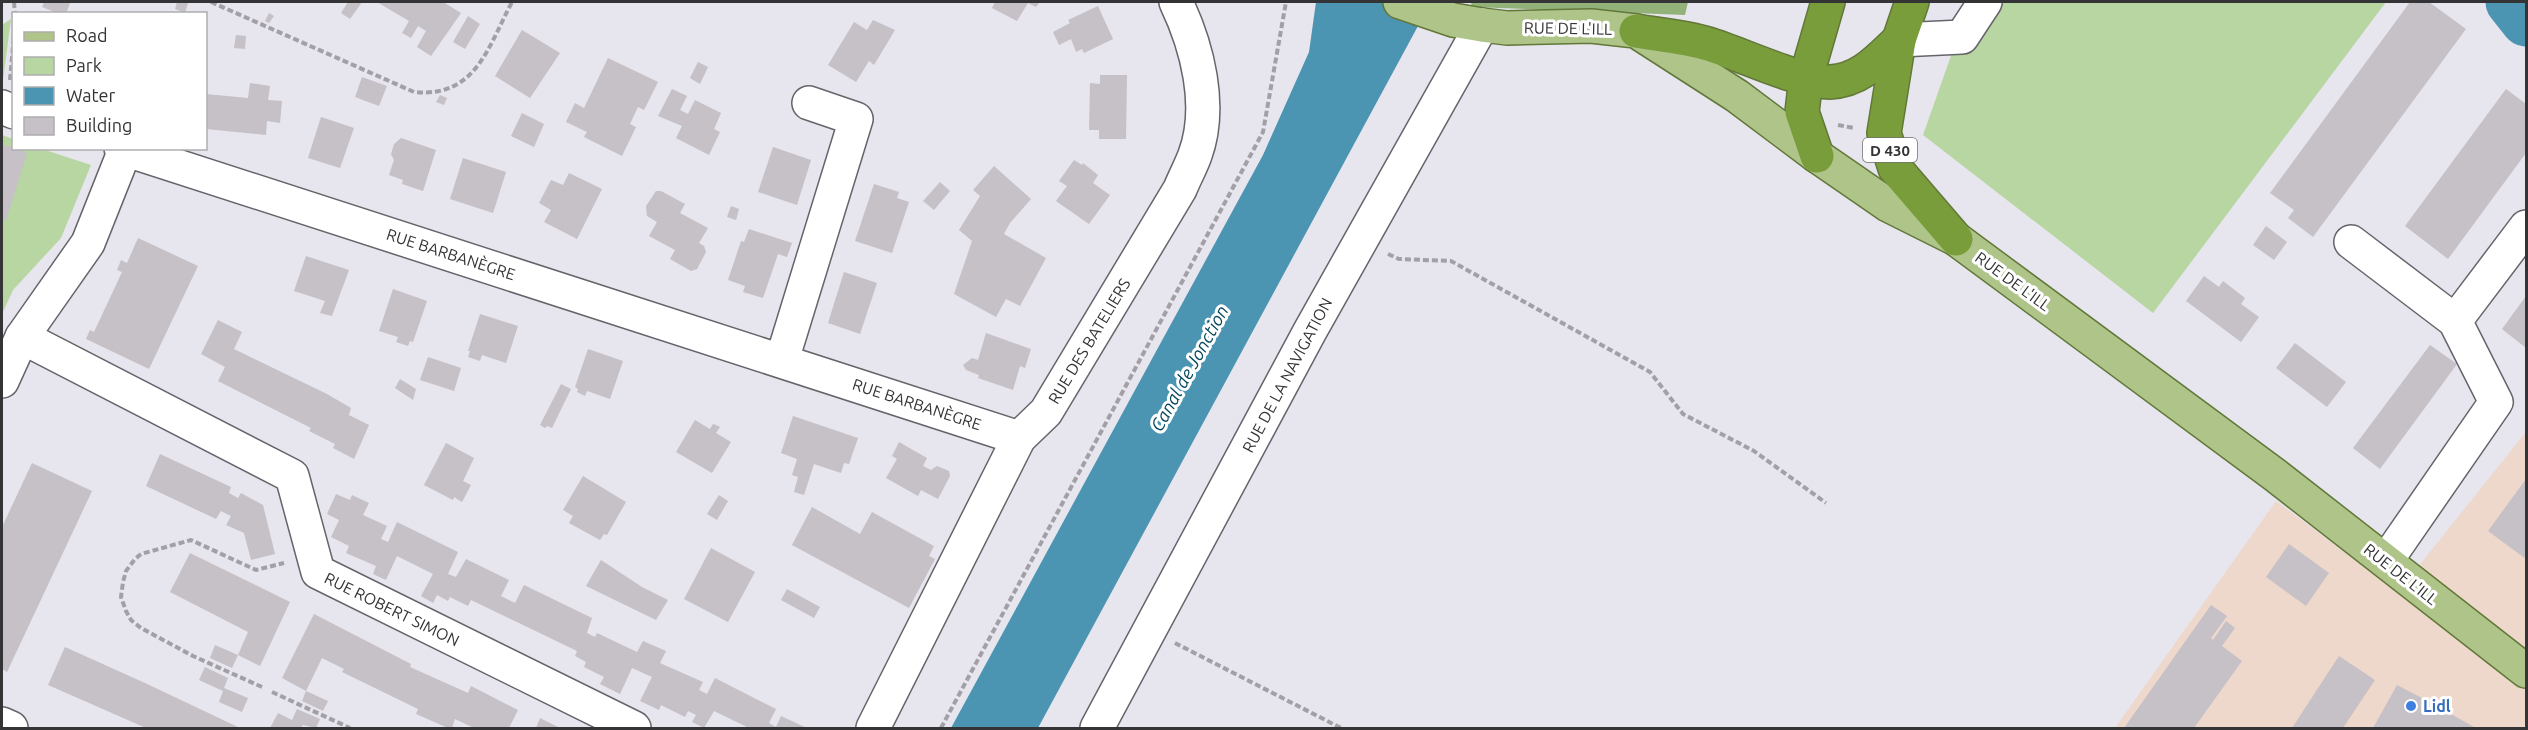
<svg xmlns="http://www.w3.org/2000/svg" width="2528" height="730" viewBox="0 0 2528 730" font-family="Ubuntu,sans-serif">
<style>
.commercial{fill:#eed8cb}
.green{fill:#b8d6a1}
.forest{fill:#93b27a}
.water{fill:#4b95b2}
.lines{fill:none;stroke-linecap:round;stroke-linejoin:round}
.river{stroke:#4b95b2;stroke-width:51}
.building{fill:#c6c0c7}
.minor-casing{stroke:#66646b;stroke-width:36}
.major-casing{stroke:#617839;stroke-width:36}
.highway-casing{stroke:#617839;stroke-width:36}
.path{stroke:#a2a0a6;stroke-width:4;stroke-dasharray:6 3;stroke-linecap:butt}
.minor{stroke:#fff;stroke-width:33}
.major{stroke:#afc489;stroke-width:33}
.highway{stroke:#799d3b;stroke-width:33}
.shop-dot{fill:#3f7fe0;stroke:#fff;stroke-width:2}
.labels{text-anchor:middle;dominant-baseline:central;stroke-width:6;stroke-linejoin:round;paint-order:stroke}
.shield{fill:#fff;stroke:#717072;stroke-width:1.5}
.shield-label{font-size:15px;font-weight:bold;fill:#343336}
.street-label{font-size:16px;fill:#343336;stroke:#fff}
.shop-label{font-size:16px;font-weight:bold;fill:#366cbe;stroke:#fff;text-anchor:start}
.water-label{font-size:18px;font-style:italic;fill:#05485d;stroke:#fff}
</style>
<rect width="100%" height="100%" fill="#e7e5ed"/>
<polygon class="commercial" points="2526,432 2526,728 2115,728 2276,501 2398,592"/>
<g class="green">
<polygon points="1970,2 2386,2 2153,313 1923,135"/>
<polygon points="11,19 3,80 2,25"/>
<polygon points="2,135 13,139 14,148 42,149 91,165 61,238 13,290 2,314"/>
</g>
<polygon class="forest" points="1471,2 1688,2 1685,15 1472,7"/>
<polygon class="water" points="1316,2 1431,2 1038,728 951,728 1263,155 1309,52"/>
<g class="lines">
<polyline class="river" points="2511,2 2526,21"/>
</g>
<g class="building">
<polygon points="44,2 67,2 70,3 66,14 60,14 42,7"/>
<polygon points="177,2 188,3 185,13 175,9"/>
<polygon points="348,2 362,2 350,19 341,13"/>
<polygon points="377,2 443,2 461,13 431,56 417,47 426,31 418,26 411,38 402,33 409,21"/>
<polygon points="995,2 1040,2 1036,7 1028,3 1017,21 992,8"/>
<polygon points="2410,2 2429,2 2466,29 2313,237 2288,218 2294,210 2270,193"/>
<polygon points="1098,6 1113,39 1084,53 1082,49 1076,52 1071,39 1059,45 1053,32 1070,23 1068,20"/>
<polygon points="269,13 274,16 269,23 265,21"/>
<polygon points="468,16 480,24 465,49 453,42"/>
<polygon points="873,20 895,30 874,65 869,61 856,82 828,65 854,22 867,30"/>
<polygon points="522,30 560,53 530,98 495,76"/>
<polygon points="236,35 246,36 245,49 234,48"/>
<polygon points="608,58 658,82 644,110 638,107 630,124 636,127 622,156 584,137 587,132 566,122 575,103 584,108"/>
<polygon points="698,62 708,67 700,84 690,78"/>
<polygon points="1100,75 1127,75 1126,139 1099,139 1099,130 1089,130 1090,83 1100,84"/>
<polygon points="362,77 387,86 379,106 355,97"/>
<polygon points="250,83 270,86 268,100 282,101 280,123 267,121 266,135 206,129 206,94 248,98"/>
<polygon points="672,89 687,96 680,110 688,114 695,100 721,113 714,129 720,132 709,155 676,138 682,126 658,116"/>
<polygon points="2506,89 2526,104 2526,153 2448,259 2405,226"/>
<polygon points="440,95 447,98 444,105 436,102"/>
<polygon points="522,113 544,124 534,147 511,136"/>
<polygon points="321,117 354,128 340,168 308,158"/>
<polygon points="401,138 436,150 423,191 402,184 403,180 389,175 394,160 391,154 394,144"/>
<polygon points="2,144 27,153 6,221 2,219"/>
<polygon points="773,147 811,160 797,205 758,192"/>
<polygon points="463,158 506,172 493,213 450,199"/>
<polygon points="1074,160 1082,165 1083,163 1098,175 1093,183 1110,195 1089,224 1056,201 1067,186 1059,181"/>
<polygon points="994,166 1031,199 1010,223 1004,234 1046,258 1020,306 1006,299 996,317 954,294 972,241 959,230 980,196 973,190"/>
<polygon points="569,173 602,189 577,239 544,222 551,210 539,203 551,180 563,185"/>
<polygon points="940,182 950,191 934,210 923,201"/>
<polygon points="874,184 899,192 897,198 909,202 892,253 855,241"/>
<polygon points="656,191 661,191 685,204 680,213 708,228 699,243 704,246 706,252 697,269 691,271 670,259 675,250 649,236 657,222 647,216 646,206"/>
<polygon points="731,206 739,209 736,220 727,217"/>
<polygon points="2266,226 2287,242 2274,260 2253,245"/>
<polygon points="749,229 792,243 787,257 778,254 763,298 743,292 745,286 728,280 741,241 744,242"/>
<polygon points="138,238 198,266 149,369 86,339 90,330 94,332 122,272 117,270 121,260 127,263"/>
<polygon points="306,256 349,270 332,316 320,313 325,301 294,291"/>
<polygon points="844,272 877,283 860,334 828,323"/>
<polygon points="2204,276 2219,287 2223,281 2245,298 2241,304 2259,317 2241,342 2186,301"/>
<polygon points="393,289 427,301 413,342 410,341 408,346 396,342 398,337 379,331"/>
<polygon points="2526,296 2526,348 2502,329"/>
<polygon points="480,314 518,326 506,363 482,355 480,361 468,357 470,351 468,351"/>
<polygon points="218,320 242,332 234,349 327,394 351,408 349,415 369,425 354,459 333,448 335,444 309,431 311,428 218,381 225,367 201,354"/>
<polygon points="986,333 1031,349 1025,368 1020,366 1013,390 978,378 979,375 966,370 963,365 972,358 978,360"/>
<polygon points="2295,343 2346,382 2327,407 2276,368"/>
<polygon points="2430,345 2457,364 2380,469 2353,448"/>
<polygon points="588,349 623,361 610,399 587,391 585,396 577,392 578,389 575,387"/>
<polygon points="428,357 461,368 454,391 420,380"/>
<polygon points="400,379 416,389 413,400 395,388"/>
<polygon points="561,384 571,389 552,428 547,426 545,428 540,425"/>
<polygon points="793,416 858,438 849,464 844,463 841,473 814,464 804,495 794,492 798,477 792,475 797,459 781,453"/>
<polygon points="695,420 710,429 713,424 716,425 720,427 716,433 731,442 712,473 676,452"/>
<polygon points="899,442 927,458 923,466 931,470 937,466 949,471 950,476 938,499 921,490 918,496 886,478 897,459 892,456"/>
<polygon points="446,443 474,458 463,481 471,485 462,502 454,497 453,500 424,485"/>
<polygon points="160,454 231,487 229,493 238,498 241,493 263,505 275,554 251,560 244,533 226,525 231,516 221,511 216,519 146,486"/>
<polygon points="32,463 92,491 7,672 2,669 2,527"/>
<polygon points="583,476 626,502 607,535 604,534 600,540 569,523 573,516 563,510"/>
<polygon points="2526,479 2526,559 2488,531"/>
<polygon points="336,494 350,500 352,495 369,503 363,515 387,526 381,539 388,542 397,522 458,552 448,574 456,577 466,559 509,580 501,596 515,603 524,585 592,618 587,633 595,637 597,633 637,652 643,641 666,651 660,663 703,682 699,690 707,694 715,678 776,709 769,723 776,727 781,716 807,728 749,728 714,711 704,728 692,722 696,715 688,711 685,717 661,705 659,710 640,701 652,677 632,668 620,694 600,684 604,677 584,667 586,662 575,656 577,651 471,600 468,606 450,597 448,601 437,595 433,603 421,596 433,574 397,556 386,580 373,574 376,566 346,553 349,546 331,537 339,520 327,514"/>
<polygon points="719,495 728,501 717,520 707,514"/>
<polygon points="812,507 860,534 872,512 934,546 929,556 935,559 909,608 792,545"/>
<polygon points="2289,544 2329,573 2306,606 2266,577"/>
<polygon points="711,548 755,572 728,622 684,599"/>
<polygon points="190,553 290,602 260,666 238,655 248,632 170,592"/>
<polygon points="601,560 642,587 668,600 656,620 586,586"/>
<polygon points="787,589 820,607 814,618 781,600"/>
<polygon points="2211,605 2227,616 2211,638 2213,640 2226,621 2235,628 2222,646 2242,661 2194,728 2124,728"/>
<polygon points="314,614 411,664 410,667 468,693 471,686 518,710 509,728 474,728 455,719 452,728 448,728 416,714 418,709 342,672 344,669 322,658 306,691 328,701 323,711 302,701 306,691 282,678"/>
<polygon points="215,645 238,655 232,668 210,658"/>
<polygon points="65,647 145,683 240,728 146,728 48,685"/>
<polygon points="2339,656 2375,680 2343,728 2292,728"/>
<polygon points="205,667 228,678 224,688 248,698 242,712 219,702 223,691 199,680"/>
<polygon points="2397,685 2422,698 2476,728 2373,728"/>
<polygon points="297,709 320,719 316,728 303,725 301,728 270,728 278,713 292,720"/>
<polygon points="540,718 560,728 536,728"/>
</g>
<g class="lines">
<g class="minor-casing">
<g id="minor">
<polyline points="1899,40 1962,37 1985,2"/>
<polyline points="2,107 14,112"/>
<polyline points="121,148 1019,438"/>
<polyline points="2351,242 2455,321 2496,402 2386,561"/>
<polyline points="2455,321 2526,227"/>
<polyline points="22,337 292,476 318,572 634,728"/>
<polyline points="782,360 856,119 809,103"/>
<polyline points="2,381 22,337 88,243 125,150"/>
<polyline points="2,724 11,728"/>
<path d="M 873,728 L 1019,438 L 1046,412 L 1180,189 C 1185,177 1191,166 1195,155 C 1213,106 1197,46 1176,2"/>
<polyline points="1097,728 1310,331 1482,25"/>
</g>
</g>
<g class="major-casing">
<polyline id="major" points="1400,2 1453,20 1482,25 1507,28 1591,26 1636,31 1737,96 1817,156 1888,205 1956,239 2275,475 2526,671"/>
</g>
<g class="highway-casing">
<g id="highway">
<polyline points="1912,2 1899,40 1884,133 1895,168 1956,239"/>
<path d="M 1636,31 C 1659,35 1685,37 1708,44 C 1741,54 1798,82 1830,82 C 1860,81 1879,59 1899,40"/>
<polyline points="1817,156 1802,112 1806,78 1828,2"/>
</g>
</g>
<g class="path">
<polyline points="14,2 15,14"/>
<path d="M 211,2 L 414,92 C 476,98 488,47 512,2"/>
<polyline points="10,80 14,35"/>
<polyline points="1838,125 1854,128"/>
<polyline points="1388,254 1399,259 1451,261 1650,372 1683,414 1754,451 1826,503"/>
<polyline points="1175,643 1341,728"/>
<polyline points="262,687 193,656 141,628 131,620 126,611 121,597 123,582 126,571 135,559 141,554 191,540 256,570 284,563"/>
<polyline points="272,692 350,728"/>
<polyline points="941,728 1263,132 1286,2"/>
</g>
<use href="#minor" class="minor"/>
<use href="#major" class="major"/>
<use href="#highway" class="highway"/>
</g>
<circle class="shop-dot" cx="2411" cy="706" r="6"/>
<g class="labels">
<rect class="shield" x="1863" y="138" width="54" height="24" rx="4.5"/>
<g class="shield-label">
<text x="1890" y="150">D 430</text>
</g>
<g class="street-label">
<text transform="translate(1568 28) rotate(1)">RUE DE L'ILL</text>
<text transform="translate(451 254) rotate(18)">RUE BARBANÈGRE</text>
<text transform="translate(2013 281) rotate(36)">RUE DE L'ILL</text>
<text transform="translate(1089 341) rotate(-59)">RUE DES BATELIERS</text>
<text transform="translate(1287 375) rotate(-62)">RUE DE LA NAVIGATION</text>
<text transform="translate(917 404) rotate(18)">RUE BARBANÈGRE</text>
<text transform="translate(2401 574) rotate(38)">RUE DE L'ILL</text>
<text transform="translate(392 609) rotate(26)">RUE ROBERT SIMON</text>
</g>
<g class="shop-label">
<text x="2423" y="706">Lidl</text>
</g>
<g class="water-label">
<text transform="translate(1189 368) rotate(-61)">Canal de Jonction</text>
</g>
</g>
<rect width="2528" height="730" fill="none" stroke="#343336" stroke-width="6"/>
<rect x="12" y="12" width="195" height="138" fill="#ffffff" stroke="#aeadaf" stroke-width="1.5"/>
<rect x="24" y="32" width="30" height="9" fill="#afc489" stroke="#aeadaf" stroke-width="1.5"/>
<text x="66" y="42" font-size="18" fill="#343336">Road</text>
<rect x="24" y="57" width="30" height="18" fill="#b8d6a1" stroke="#aeadaf" stroke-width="1.5"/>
<text x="66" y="72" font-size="18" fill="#343336">Park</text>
<rect x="24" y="87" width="30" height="18" fill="#4b95b2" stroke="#aeadaf" stroke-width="1.5"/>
<text x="66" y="102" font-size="18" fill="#343336">Water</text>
<rect x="24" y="117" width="30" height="18" fill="#c6c0c7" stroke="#aeadaf" stroke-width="1.5"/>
<text x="66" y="132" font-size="18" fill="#343336">Building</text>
</svg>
